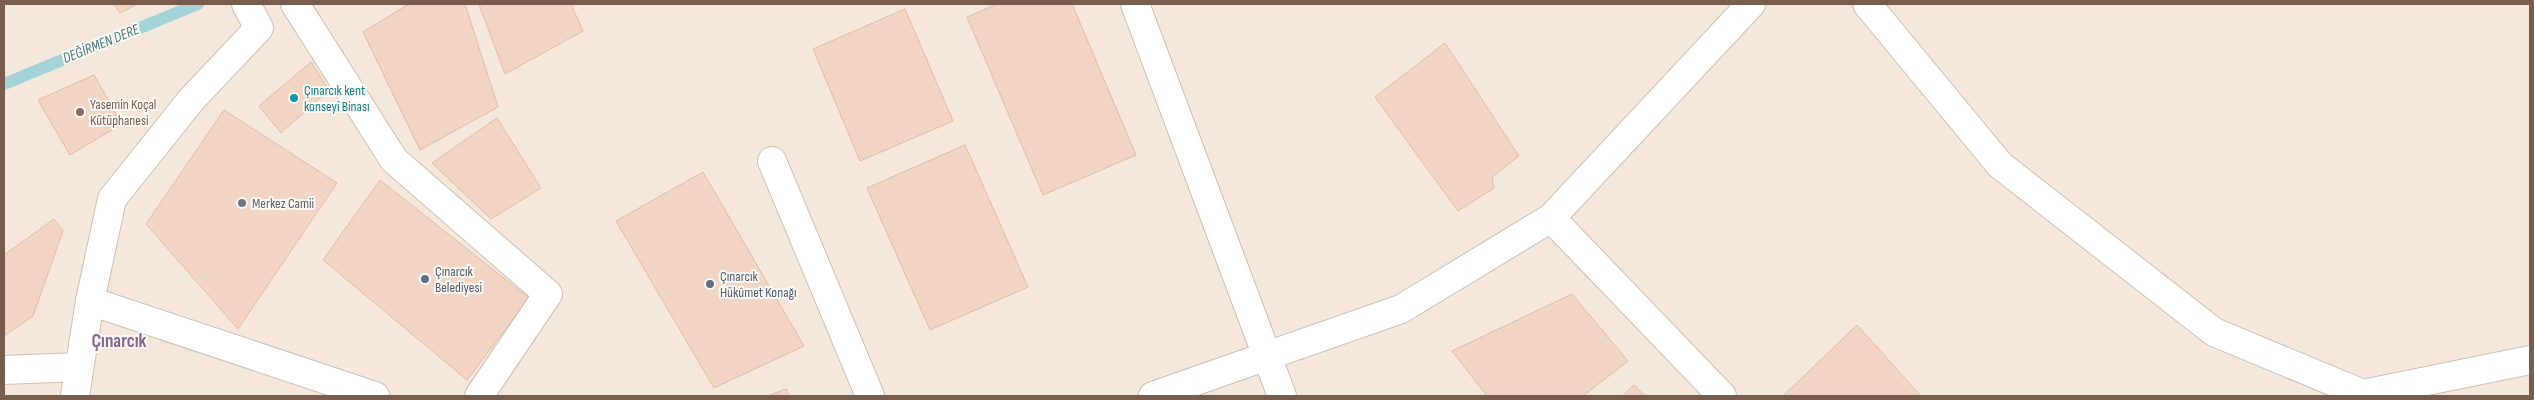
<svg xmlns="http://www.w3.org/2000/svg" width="2534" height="400" viewBox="0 0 2534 400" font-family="'Sofia Sans Condensed',sans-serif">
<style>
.residential{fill:#f5e8da}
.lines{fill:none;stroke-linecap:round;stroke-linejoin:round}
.stream{stroke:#a5d3da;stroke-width:12}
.building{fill:#f3d5c3;stroke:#e6bba3}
.street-casing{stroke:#d1beb0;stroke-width:30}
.street{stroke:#fff;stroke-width:28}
.culture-dot{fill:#0f9aa8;stroke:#fffaf3;stroke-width:2}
.education-dot{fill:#8d6e63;stroke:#fffaf3;stroke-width:2}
.worship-dot{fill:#6b7280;stroke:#fffaf3;stroke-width:2}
.service-dot{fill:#5c6f8a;stroke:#fffaf3;stroke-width:2}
.labels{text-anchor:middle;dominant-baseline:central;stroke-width:4;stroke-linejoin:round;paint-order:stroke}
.culture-label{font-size:14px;fill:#0d838f;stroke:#fffaf3;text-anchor:start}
.education-label{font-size:14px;fill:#785e54;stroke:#fffaf3;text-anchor:start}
.worship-label{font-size:14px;fill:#5b616d;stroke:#fffaf3;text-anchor:start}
.service-label{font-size:14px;fill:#4e5e75;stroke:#fffaf3;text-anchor:start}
.water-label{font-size:15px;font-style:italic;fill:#437c86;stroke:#fffaf3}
.district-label{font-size:19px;font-weight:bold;fill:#846695;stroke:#fffaf3}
</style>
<rect width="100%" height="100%" fill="#fdf6ec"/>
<rect class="residential" x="4" y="4" width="2526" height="392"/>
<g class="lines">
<polyline class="stream" points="4,84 198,4"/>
</g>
<g class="building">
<polygon points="114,4 137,4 120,13"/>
<polygon points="409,4 465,4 498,107 420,150 363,32"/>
<polygon points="479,4 571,4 583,31 505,74"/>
<polygon points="997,4 1072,4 1136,155 1043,195 967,17"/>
<polygon points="905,9 953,121 860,161 813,49"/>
<polygon points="1445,43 1519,156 1492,177 1494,188 1458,211 1375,97"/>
<polygon points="311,62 329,90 281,133 259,106"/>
<polygon points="94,75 122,124 70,155 38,100"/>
<polygon points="224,110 337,183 238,329 146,224"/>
<polygon points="497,118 541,188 491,219 432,163"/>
<polygon points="965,145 1028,287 930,330 867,188"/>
<polygon points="703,172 804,346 714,388 616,221"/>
<polygon points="380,180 529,298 467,380 323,260"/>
<polygon points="54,219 63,231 33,316 4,336 4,255"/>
<polygon points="1572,294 1628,361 1583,396 1487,396 1452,351"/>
<polygon points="1857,325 1921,396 1783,396"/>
<polygon points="1634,385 1645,396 1622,396"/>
<polygon points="786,389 789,396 767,396"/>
</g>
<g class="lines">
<g class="street-casing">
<g id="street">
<polyline points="295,4 394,160 548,294 479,396"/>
<polyline points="1135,4 1282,396"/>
<polyline points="1867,4 2000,165 2214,332 2363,394 2530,360"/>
<polyline points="772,161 870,396"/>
<polyline points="1551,218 1722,396"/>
<polyline points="90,301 375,396"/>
<polyline points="4,370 79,367"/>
<polyline points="75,396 90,301 112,199 191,100 259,28 246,4"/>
<polyline points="1153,396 1401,309 1551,218 1751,4"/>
</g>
</g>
<use href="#street" class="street"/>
</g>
<circle class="culture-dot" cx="294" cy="98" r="5"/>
<circle class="education-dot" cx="80" cy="112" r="5"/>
<circle class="worship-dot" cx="242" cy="203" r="5"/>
<g class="service-dot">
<circle cx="425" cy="279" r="5"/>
<circle cx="710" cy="284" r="5"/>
</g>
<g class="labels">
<g class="culture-label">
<text x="304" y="90">Çınarcık kent<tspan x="304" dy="16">konseyi Binası</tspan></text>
</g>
<g class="education-label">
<text x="90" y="104">Yasemin Koçal<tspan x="90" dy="16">Kütüphanesi</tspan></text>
</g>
<g class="worship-label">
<text x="252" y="203">Merkez Camii</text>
</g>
<g class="service-label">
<text x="435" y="271">Çınarcık<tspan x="435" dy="16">Belediyesi</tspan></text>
<text x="720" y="276">Çınarcık<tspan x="720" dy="16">Hükûmet Konağı</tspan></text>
</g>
<g class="water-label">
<text transform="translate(101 44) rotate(-22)">DEĞİRMEN DERE</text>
</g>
<g class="district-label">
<text x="119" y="341">Çınarcık</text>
</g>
</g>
<rect width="2534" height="400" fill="none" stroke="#7a5c4d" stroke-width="10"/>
</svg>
